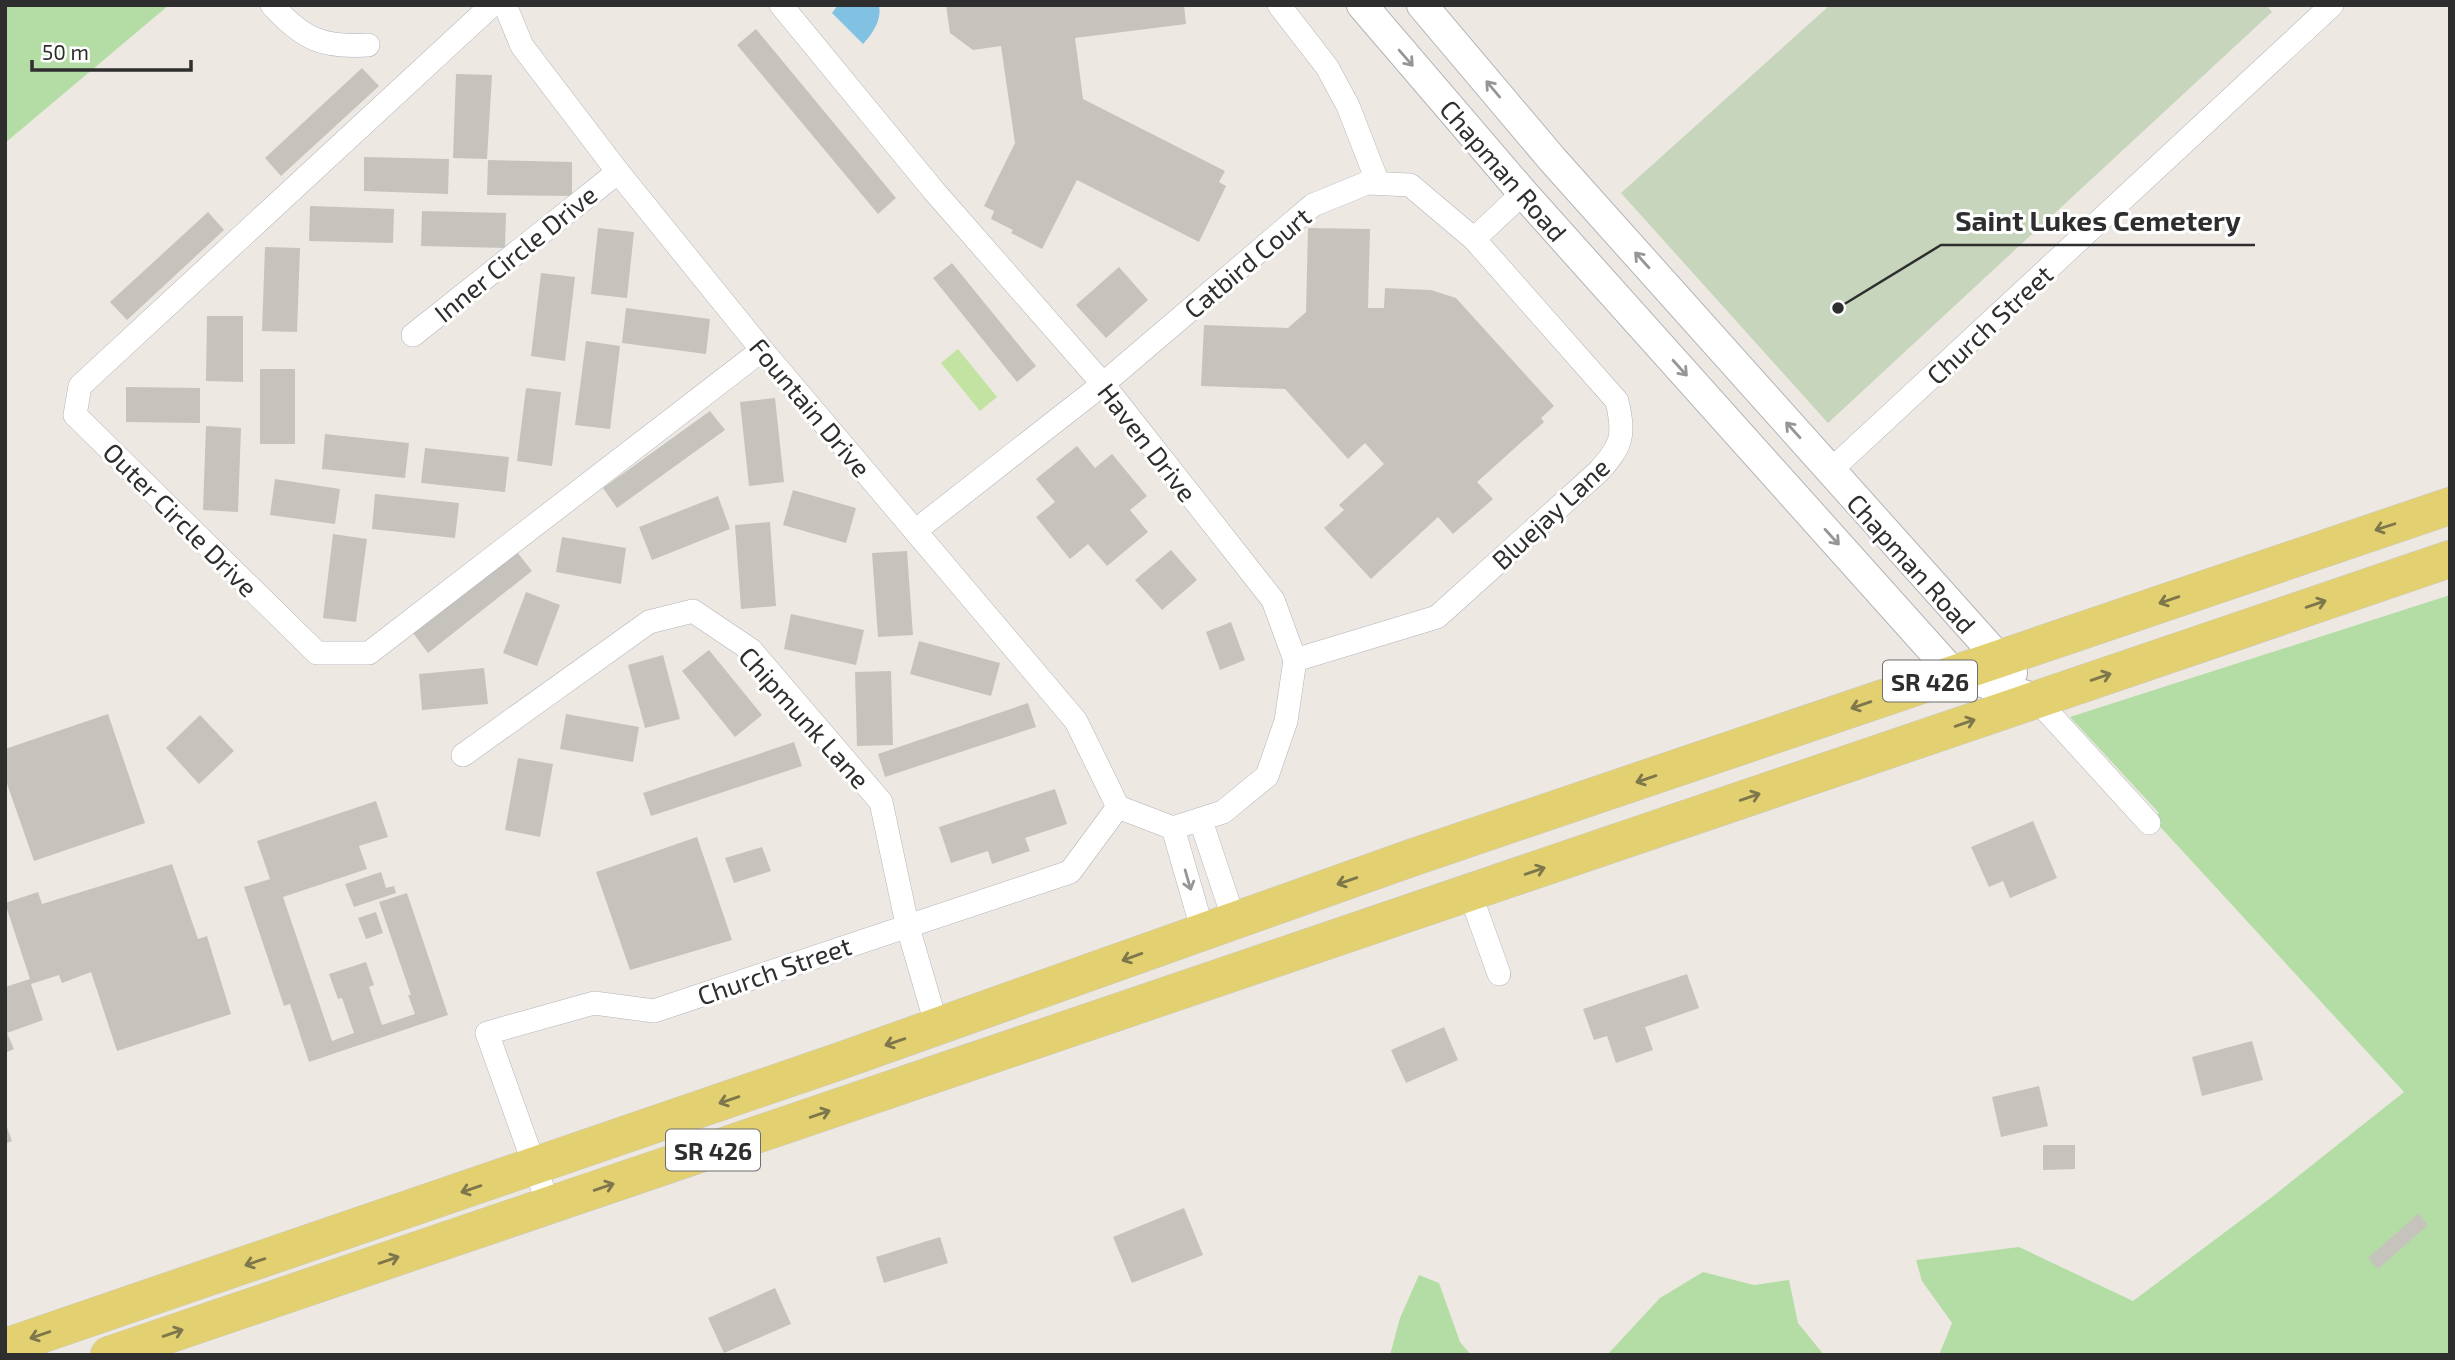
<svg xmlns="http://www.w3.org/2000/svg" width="2455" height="1360" viewBox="0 0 2455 1360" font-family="'Exo 2',sans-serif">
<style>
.green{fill:#b4dda5}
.cemetery{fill:#c6d5bb}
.pitch{fill:#c3e3a2}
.water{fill:#81c2e3}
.building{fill:#c6c3bd}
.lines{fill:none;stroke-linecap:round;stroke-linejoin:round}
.minor-casing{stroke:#b2b3bc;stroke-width:24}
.tertiary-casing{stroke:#b2b3bc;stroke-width:32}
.primary-casing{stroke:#c9c9c9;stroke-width:38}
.minor{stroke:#fff;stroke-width:23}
.tertiary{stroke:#fff;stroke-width:30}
.primary{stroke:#e3d171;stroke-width:37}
.oneway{stroke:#969696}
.oneway2{stroke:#7f774c}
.labels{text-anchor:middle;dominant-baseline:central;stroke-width:6;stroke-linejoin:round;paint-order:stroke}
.shield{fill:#fff;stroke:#6d6d6d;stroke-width:2}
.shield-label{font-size:24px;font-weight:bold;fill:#2e2e2e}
.street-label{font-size:26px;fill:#2e2e2e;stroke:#fff}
.leader{fill:none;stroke:#2e2e2e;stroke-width:2.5}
.callout-dot{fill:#2e2e2e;stroke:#fff;stroke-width:2.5}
.callout-label{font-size:28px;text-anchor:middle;font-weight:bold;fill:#2e2e2e;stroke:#fff;stroke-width:6;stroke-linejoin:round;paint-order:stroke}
</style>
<rect width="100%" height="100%" fill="#ede9e2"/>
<g class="green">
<polygon points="5,5 169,5 5,143"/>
<polygon points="2450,595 2450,1355 1939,1355 1952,1323 1922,1281 1916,1260 2019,1247 2133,1301 2272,1197 2404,1092 2153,819 2159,813 2070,717"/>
<polygon points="1703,1272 1754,1285 1789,1280 1798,1323 1824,1355 1607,1355 1660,1298"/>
<polygon points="1419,1275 1439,1283 1460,1342 1471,1355 1390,1355 1400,1318"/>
</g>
<polygon class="cemetery" points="1830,5 2266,5 2272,12 1828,423 1621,193"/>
<polygon class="pitch" points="958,349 997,397 980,411 941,363"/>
<path class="water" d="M 838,5 L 879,5 C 882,20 873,33 863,44 L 832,13 Z"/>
<g class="building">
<polygon points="946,5 1184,5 1186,24 1075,38 1083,99 1225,171 1219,182 1226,186 1199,242 1077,180 1042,249 1011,233 1013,230 991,219 994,211 984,206 1015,143 1001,46 973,50 950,33"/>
<polygon points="756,29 896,198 878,214 737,45"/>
<polygon points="362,68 379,86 281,176 265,158"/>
<polygon points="456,74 492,75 487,159 453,158"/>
<polygon points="364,157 449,159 448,194 364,191"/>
<polygon points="488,160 572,162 572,196 487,195"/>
<polygon points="310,206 394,209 393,243 309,241"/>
<polygon points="422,211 506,213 505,248 421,246"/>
<polygon points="208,212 224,230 127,320 110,302"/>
<polygon points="598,228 634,232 627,298 591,294"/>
<polygon points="1308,228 1370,229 1368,308 1384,308 1385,288 1431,290 1456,298 1554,406 1541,418 1544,422 1477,482 1493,499 1453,534 1438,517 1371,579 1324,528 1344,510 1339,505 1384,464 1365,443 1348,459 1285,389 1201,386 1204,325 1288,328 1306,312"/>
<polygon points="265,247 300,248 297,332 262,331"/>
<polygon points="952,263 1036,366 1017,382 933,278"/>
<polygon points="1119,267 1148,300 1106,338 1076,305"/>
<polygon points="541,273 575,277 565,361 531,356"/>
<polygon points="626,308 710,319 706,354 622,343"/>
<polygon points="207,316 243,316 243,382 206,381"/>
<polygon points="586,341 620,346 610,429 575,425"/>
<rect x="260" y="369" width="35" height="75"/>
<polygon points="126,387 200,388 200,423 126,422"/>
<polygon points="526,388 561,392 552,466 517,461"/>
<polygon points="775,398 784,482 749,486 740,402"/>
<polygon points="710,411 725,430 617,508 603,488"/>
<polygon points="206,426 241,428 238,512 203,510"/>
<polygon points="325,434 409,443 405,478 322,469"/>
<polygon points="1077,446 1095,468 1112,454 1147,496 1130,510 1148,532 1107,566 1088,544 1070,559 1036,517 1055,502 1036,479"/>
<polygon points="425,448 509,457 505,492 421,483"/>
<polygon points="275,479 340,489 335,524 270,515"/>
<polygon points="793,490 856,508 846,543 783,525"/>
<polygon points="375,494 459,503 455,538 372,529"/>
<polygon points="718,496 730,529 652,560 639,527"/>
<polygon points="770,522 776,606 741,609 735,525"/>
<polygon points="333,534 367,539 356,622 323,618"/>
<polygon points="562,537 626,548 621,584 556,572"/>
<polygon points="1171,550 1197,580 1162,610 1135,580"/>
<polygon points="907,551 913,635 878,637 872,553"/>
<polygon points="517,552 532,571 428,653 413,633"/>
<polygon points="526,592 560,605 537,666 503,653"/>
<polygon points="791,614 864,630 856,665 784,649"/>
<polygon points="1231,622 1245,660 1220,670 1206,632"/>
<polygon points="919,641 1000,663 991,696 910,674"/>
<polygon points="709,650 762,715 735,737 682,671"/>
<polygon points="663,655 680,719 645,728 628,665"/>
<polygon points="484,668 488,704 422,710 419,674"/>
<polygon points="891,671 893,745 857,746 855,672"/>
<polygon points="1028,703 1036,727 885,777 878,754"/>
<polygon points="108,714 145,823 34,861 5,778 5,749"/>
<polygon points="566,714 639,727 633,762 560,749"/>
<polygon points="200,715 234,751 199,784 166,748"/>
<polygon points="794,742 802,766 651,816 643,793"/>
<polygon points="518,758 553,764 540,837 505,830"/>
<polygon points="1055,789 1067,824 1025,838 1030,851 992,864 988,851 951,863 939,827"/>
<polygon points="376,801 388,837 359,846 367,869 283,897 332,1041 354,1033 342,998 338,999 329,974 366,962 374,985 369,987 382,1025 415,1014 408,995 411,995 379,902 407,893 448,1015 309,1062 290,1004 284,1006 244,887 270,879 257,841"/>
<polygon points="2033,821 2057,878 2010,898 2003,881 1989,887 1971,847"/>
<polygon points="697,837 732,940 630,970 596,872"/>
<polygon points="762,847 771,871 734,883 725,858"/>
<polygon points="172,864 198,939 207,936 231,1014 117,1051 91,972 62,983 59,975 31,984 43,1020 7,1033 14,1049 5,1053 5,987 30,979 5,903 38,892 42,904"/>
<polygon points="381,872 386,888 394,886 396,893 354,907 345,884"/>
<polygon points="376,912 383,933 366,939 358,918"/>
<polygon points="1687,974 1699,1008 1645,1027 1653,1050 1616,1063 1607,1036 1594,1040 1583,1009"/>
<polygon points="1444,1027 1458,1060 1406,1083 1391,1050"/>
<polygon points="2252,1041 2263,1080 2202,1096 2192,1057"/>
<polygon points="2039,1086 2048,1126 2001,1137 1992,1097"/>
<polygon points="5,1122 12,1141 5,1144"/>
<polygon points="2043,1145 2075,1145 2075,1169 2043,1170"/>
<polygon points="1184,1208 1203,1255 1132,1283 1113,1237"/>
<polygon points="2418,1214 2428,1225 2378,1269 2368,1258"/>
<polygon points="940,1237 948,1263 884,1283 876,1257"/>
<polygon points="775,1288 791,1324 724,1353 708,1318"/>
</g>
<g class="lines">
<g class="minor-casing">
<g id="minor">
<path d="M 272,5 C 303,39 322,48 368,45"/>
<polyline points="492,5 80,386 75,415 317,653 369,653 762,350"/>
<polyline points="505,5 522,46 618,172 762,350 1076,721 1118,807"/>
<polyline points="1279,5 1327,67 1348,106 1378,183"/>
<polyline points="413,335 618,172"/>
<polyline points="1830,471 2332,5"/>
<polyline points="915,531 1103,384 1313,205 1367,183 1410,185 1474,239"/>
<path d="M 1295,660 L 1437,617 L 1598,472 C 1622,446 1625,436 1617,401 L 1474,239 L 1523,193"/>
<polyline points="2036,699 2149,823"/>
<polyline points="463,755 649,622 693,611 751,650 881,802 907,924 937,1027"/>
<polyline points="1201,821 1234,920"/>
<polyline points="1173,828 1203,932"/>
<polyline points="1470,893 1499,974"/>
<polyline points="549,1206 487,1033 594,1003 654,1011 1070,872 1118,807 1173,828 1223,812 1267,776 1286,721 1295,660 1273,600 1103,384 934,191 781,5"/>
</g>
</g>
<g class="tertiary-casing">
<g id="tertiary">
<polyline points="1362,5 1523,193 1953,673 2036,699"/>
<polyline points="1422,5 1552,159 2012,673"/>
</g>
</g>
<g class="primary-casing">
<g id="primary">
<polyline points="5,1347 840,1061 1411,858 2450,506"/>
<polyline points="109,1355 2450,559"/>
</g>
</g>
<use href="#minor" class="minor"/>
<use href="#tertiary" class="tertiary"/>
<use href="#primary" class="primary"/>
</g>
<defs><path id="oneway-shaft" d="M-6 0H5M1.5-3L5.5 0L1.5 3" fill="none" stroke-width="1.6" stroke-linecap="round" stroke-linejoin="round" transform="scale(1.75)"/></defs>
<g class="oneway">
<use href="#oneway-shaft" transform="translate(1406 58) rotate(49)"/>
<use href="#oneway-shaft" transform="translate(1493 89) rotate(-130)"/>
<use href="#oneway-shaft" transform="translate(1642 260) rotate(-132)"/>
<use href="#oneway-shaft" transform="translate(1680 368) rotate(48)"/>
<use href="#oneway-shaft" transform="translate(1793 430) rotate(-132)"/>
<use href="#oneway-shaft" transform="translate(1832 537) rotate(48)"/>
<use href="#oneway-shaft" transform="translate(1188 880) rotate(74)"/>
</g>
<g class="oneway2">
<use href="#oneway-shaft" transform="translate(2385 527) rotate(162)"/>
<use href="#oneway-shaft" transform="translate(2169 600) rotate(161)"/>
<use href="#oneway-shaft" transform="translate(2316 604) rotate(-19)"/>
<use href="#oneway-shaft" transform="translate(2101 677) rotate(-19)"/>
<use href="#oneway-shaft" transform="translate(1861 705) rotate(161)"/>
<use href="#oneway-shaft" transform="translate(1965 723) rotate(-19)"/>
<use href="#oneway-shaft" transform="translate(1646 779) rotate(161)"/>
<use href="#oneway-shaft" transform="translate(1750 797) rotate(-19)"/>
<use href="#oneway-shaft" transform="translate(1535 871) rotate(-19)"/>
<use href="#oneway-shaft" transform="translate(1347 881) rotate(161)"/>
<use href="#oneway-shaft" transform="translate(1132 957) rotate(160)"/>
<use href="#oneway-shaft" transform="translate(895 1042) rotate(161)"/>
<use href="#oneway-shaft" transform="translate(729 1100) rotate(161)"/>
<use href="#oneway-shaft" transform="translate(820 1114) rotate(-19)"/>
<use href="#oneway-shaft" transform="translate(604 1187) rotate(-19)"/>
<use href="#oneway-shaft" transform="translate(471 1189) rotate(161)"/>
<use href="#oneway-shaft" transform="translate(389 1260) rotate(-19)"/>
<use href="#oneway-shaft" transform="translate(255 1262) rotate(161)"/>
<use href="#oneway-shaft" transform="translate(173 1333) rotate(-19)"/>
<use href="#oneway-shaft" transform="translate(40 1335) rotate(161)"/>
</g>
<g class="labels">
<g class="shield">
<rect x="1883" y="660.5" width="94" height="41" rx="5"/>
<rect x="666" y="1129.5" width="94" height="41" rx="5"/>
</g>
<g class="shield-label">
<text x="1930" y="681">SR 426</text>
<text x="713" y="1150">SR 426</text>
</g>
<g class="street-label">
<text transform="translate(1504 170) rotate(49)">Chapman Road</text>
<text transform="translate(515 253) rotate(-39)">Inner Circle Drive</text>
<text transform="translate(1247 262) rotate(-40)">Catbird Court</text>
<text transform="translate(1989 324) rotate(-43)">Church Street</text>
<text transform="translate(811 407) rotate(50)">Fountain Drive</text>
<text transform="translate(1148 442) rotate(52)">Haven Drive</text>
<text transform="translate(1550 513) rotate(-43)">Bluejay Lane</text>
<text transform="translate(181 519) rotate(45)">Outer Circle Drive</text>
<text transform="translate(1912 563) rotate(48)">Chapman Road</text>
<text transform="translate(805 717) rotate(48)">Chipmunk Lane</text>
<text transform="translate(774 970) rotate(-19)">Church Street</text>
</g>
</g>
<path class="leader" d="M1838 308L1941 245H2255"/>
<circle class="callout-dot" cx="1838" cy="308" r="7"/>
<g class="callout-label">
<text x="2098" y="231">Saint Lukes Cemetery</text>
</g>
<rect width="2455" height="1360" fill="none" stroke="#2e2e2e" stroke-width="14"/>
<path d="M32 60v10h159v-10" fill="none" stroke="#2e2e2e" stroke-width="3.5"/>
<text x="42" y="60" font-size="21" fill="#2e2e2e" stroke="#ffffff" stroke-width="5" paint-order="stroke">50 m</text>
</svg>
